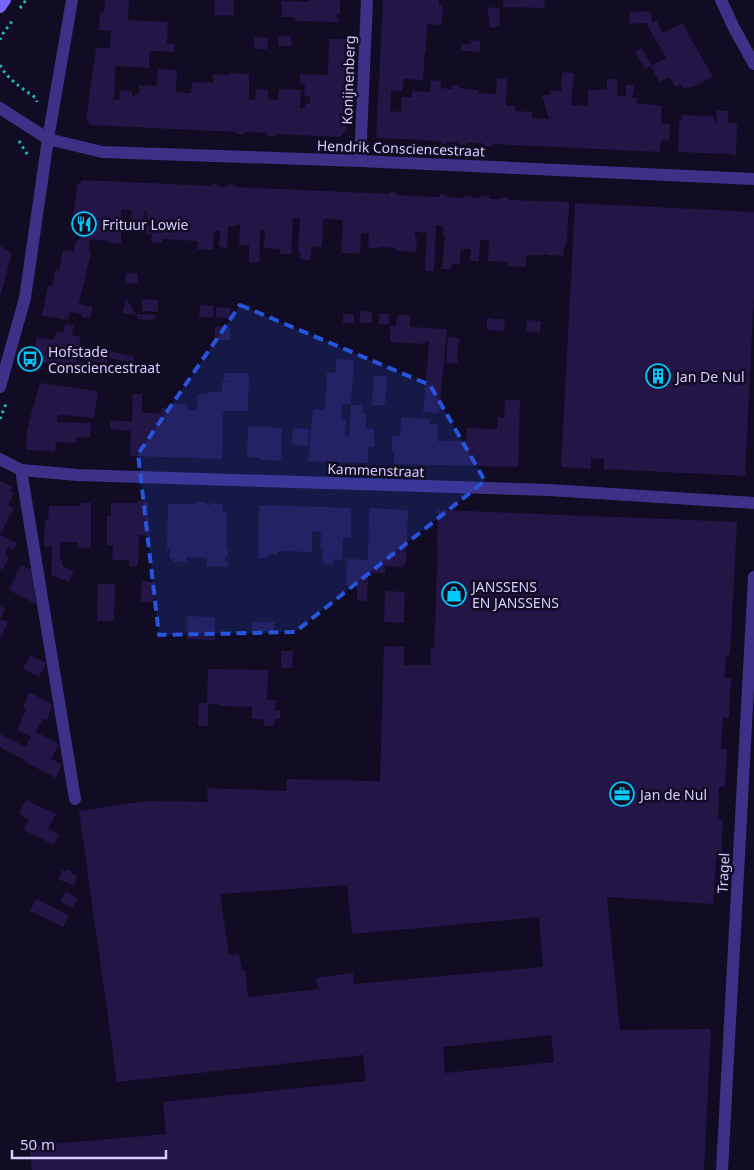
<svg xmlns="http://www.w3.org/2000/svg" width="754" height="1170" viewBox="0 0 754 1170" font-family="'Noto Sans',sans-serif">
<style>
.building{fill:#231546;fill-rule:evenodd}
.lines{fill:none;stroke-linecap:round;stroke-linejoin:round}
.path{stroke:#21babf;stroke-width:3;stroke-dasharray:2.5 4;stroke-linecap:butt}
.lane{stroke:#3c3187;stroke-width:12}
.street{stroke:#3c3187;stroke-width:12}
.secondary{stroke:#7664ff;stroke-width:12}
.marked{fill:#2654da;fill-opacity:0.2;stroke:#2654da;stroke-width:4;stroke-dasharray:10 6;stroke-linejoin:round}
.labels{text-anchor:middle;dominant-baseline:central;stroke-width:5;stroke-linejoin:round;paint-order:stroke}
.street-label{font-size:14px;fill:#d7cdff;stroke:#110b23}
.poi-label{font-size:14px;fill:#d7cdff;stroke:#110b23;text-anchor:start}
</style>
<rect width="100%" height="100%" fill="#110b23"/>
<g class="building">
<polygon points="105,0 129,0 128,20 168,22 167,44 175,44 175,52 149,51 149,68 115,66 114,98 110,98 110,99 119,100 120,90 132,91 132,96 135,96 135,94 139,95 139,85 157,86 158,69 177,70 176,92 191,93 192,82 213,83 213,74 230,75 230,73 249,74 249,100 255,100 256,89 268,90 268,99 278,100 279,89 301,90 300,108 305,108 305,103 310,104 310,96 304,96 305,85 300,84 300,74 328,75 329,39 351,39 346,131 340,137 277,134 277,136 267,136 267,133 246,132 243,135 238,134 236,132 91,125 86,120 96,48 110,48 111,31 98,30 100,13 104,12"/>
<polygon points="215,0 234,0 234,15 214,15"/>
<polygon points="309,0 340,0 340,14 337,14 337,19 339,19 339,22 294,21 294,17 282,17 282,1 309,2"/>
<polygon points="383,0 439,0 439,5 443,5 442,25 427,24 426,51 425,51 423,80 404,79 402,91 391,90 390,111 401,112 402,97 412,97 412,91 430,92 431,80 441,81 441,88 452,89 453,85 459,85 459,88 478,90 478,93 496,94 497,78 507,79 506,106 515,106 515,111 532,112 532,118 549,119 542,95 549,95 550,91 561,91 562,72 574,73 571,105 588,106 588,90 607,90 607,79 618,79 617,96 626,96 626,85 634,85 633,95 631,95 631,98 637,98 637,103 662,106 661,124 670,124 669,141 661,140 660,152 493,144 490,147 485,146 482,143 468,143 465,145 460,145 457,142 450,142 445,144 442,144 438,141 376,138"/>
<polygon points="503,0 544,0 545,8 503,7"/>
<polygon points="496,7 496,8 500,9 499,26 496,26 496,28 489,27 490,17 488,16 488,8"/>
<polygon points="651,11 652,23 656,20 663,33 682,23 713,77 693,87 682,88 680,84 675,87 670,77 659,82 651,66 666,58 646,23 629,24 630,12"/>
<polygon points="279,36 291,36 291,46 278,46"/>
<polygon points="254,37 268,38 267,49 254,49"/>
<polygon points="471,40 480,41 480,52 461,51 461,44 471,44"/>
<polygon points="642,48 652,66 645,69 635,51"/>
<polygon points="717,110 728,111 728,123 737,123 736,155 731,155 731,154 678,152 679,121 682,121 682,115 714,116 714,122 716,122"/>
<polygon points="83,180 211,186 212,184 217,184 219,186 222,187 227,187 229,184 233,185 235,187 389,194 391,192 395,192 397,195 437,197 439,197 441,194 446,195 448,197 463,198 465,196 470,196 474,198 481,198 481,196 490,196 489,199 500,199 502,197 507,197 509,200 569,202 567,241 563,252 564,256 545,255 545,251 544,255 526,255 526,267 507,266 508,262 488,261 489,240 480,240 479,261 470,261 471,249 461,249 460,264 452,264 451,269 442,269 445,235 443,235 443,225 436,225 434,271 425,271 427,233 415,232 415,237 417,237 416,252 396,251 396,248 379,247 379,248 368,248 369,234 361,233 360,254 341,253 343,220 323,219 322,247 312,246 310,260 299,259 300,253 298,253 300,218 293,218 291,254 280,254 280,249 264,248 265,230 260,230 259,262 249,262 249,245 239,245 240,225 235,225 235,227 228,226 227,248 219,247 220,231 214,231 213,250 197,249 198,241 163,239 162,243 151,242 152,234 146,234 147,211 144,211 143,224 131,224 131,210 121,210 121,244 108,243 109,241 90,239 89,250 91,252 79,304 93,307 90,318 82,317 82,314 70,312 68,320 42,315 48,286 52,286 55,270 59,271 63,250 74,252 75,242 80,238 72,225 77,185"/>
<polygon points="575,203 754,212 754,294 745,476 604,469 604,459 591,458 591,469 561,467"/>
<polygon points="0,246 12,253 1,294 0,294"/>
<polygon points="126,273 138,274 137,284 125,283"/>
<polygon points="126,298 136,315 122,313"/>
<polygon points="142,299 158,300 158,312 142,311"/>
<polygon points="200,305 214,306 213,317 199,317"/>
<polygon points="216,307 231,308 230,319 216,317"/>
<polygon points="360,311 372,312 372,323 360,323"/>
<polygon points="137,314 156,315 155,320 137,319"/>
<rect x="343" y="314" width="11" height="9"/>
<rect x="379" y="314" width="10" height="10"/>
<polygon points="397,315 410,315 410,327 447,329 439,413 423,412 429,342 425,341 425,344 390,342 390,326 396,326"/>
<polygon points="487,318 491,318 491,319 505,319 504,331 487,330"/>
<polygon points="527,320 541,321 540,333 526,332"/>
<polygon points="65,324 74,326 72,335 81,337 79,345 133,356 134,363 108,358 107,364 77,358 73,375 55,371 56,366 31,359 37,337 54,340 57,331 63,333"/>
<polygon points="215,326 230,327 230,340 215,340"/>
<polygon points="448,337 459,338 457,364 446,363"/>
<polygon points="336,359 354,360 351,405 343,404 341,419 346,420 345,436 349,437 351,405 363,405 362,413 366,413 366,429 374,429 374,447 368,447 368,463 308,461 313,409 325,410 327,372 335,373"/>
<polygon points="224,373 249,373 248,411 223,411 222,459 130,456 131,431 110,429 111,420 132,422 133,394 142,394 142,412 161,414 161,408 170,408 170,403 187,404 188,410 197,410 198,394 208,394 208,392 222,392 222,382 232,382 223,381"/>
<polygon points="374,376 387,376 385,405 372,405"/>
<polygon points="40,383 98,391 94,418 62,415 57,416 57,422 91,423 90,438 76,437 76,443 56,442 55,451 26,450 27,429"/>
<polygon points="505,400 520,400 518,467 394,464 394,451 392,451 392,435 400,436 401,417 430,419 430,424 438,424 437,441 466,441 467,428 497,429 498,417 504,418"/>
<polygon points="248,426 282,428 281,461 261,460 261,458 247,457"/>
<polygon points="293,428 309,429 308,446 292,444"/>
<polygon points="0,481 12,486 10,491 14,493 8,505 14,508 0,535 17,543 13,550 8,547 5,555 9,557 3,570 0,568"/>
<polygon points="137,501 146,501 146,503 148,503 149,536 139,535 138,566 129,566 129,560 112,560 113,545 107,545 107,516 111,516 111,503 137,503"/>
<polygon points="196,502 206,502 206,505 211,505 211,503 222,504 222,511 226,511 226,514 227,514 226,546 228,546 228,557 225,556 225,562 228,562 228,567 206,566 207,558 187,557 186,562 174,562 174,559 170,559 170,549 167,549 168,504 196,504"/>
<polygon points="80,503 91,503 91,548 78,548 78,542 60,542 60,560 62,560 62,566 74,571 69,582 51,575 52,546 44,546 45,520 48,520 49,506 80,506"/>
<polygon points="259,505 351,508 351,538 343,538 342,560 333,559 333,565 324,564 325,561 322,561 323,548 320,548 321,532 312,531 312,552 278,551 277,555 270,554 267,558 258,558"/>
<polygon points="369,508 408,510 406,564 403,564 403,567 385,566 385,573 372,573 372,576 368,576 367,601 357,600 357,585 346,585 347,559 368,560"/>
<path d="M 438,510 L 668,519 L 737,522 L 730,655 L 726,655 L 725,678 L 731,678 L 729,717 L 723,717 L 721,749 L 727,749 L 725,787 L 719,787 L 718,819 L 723,820 L 721,859 L 716,858 L 713,904 L 607,897 L 620,1030 L 711,1029 L 704,1170 L 32,1170 L 29,1146 L 166,1134 L 163,1102 L 366,1081 L 363,1055 L 117,1082 L 79,811 L 146,801 L 208,802 L 207,788 L 286,791 L 287,779 L 380,781 L 384,646 L 404,647 L 404,665 L 431,665 L 430,649 L 434,649 L 438,547 L 437,547 ZM 347,885 L 352,934 L 539,917 L 543,967 L 354,984 L 353,973 L 316,978 L 318,989 L 248,997 L 245,970 L 242,971 L 239,954 L 229,955 L 220,894 ZM 551,1035 L 554,1062 L 445,1073 L 443,1047 Z"/>
<polygon points="21,565 31,569 34,585 29,583 34,586 36,604 9,590"/>
<polygon points="142,581 155,582 154,602 141,602"/>
<polygon points="98,584 115,584 114,621 97,621"/>
<polygon points="385,591 405,592 404,623 384,622"/>
<polygon points="0,606 5,609 0,619 8,622 0,639"/>
<polygon points="187,616 215,617 215,640 187,639"/>
<rect x="252" y="622" width="22" height="9"/>
<polygon points="281,651 293,651 292,668 281,668"/>
<polygon points="30,655 46,663 39,677 23,669"/>
<polygon points="208,669 268,670 267,700 276,700 275,711 280,711 280,719 275,719 274,726 264,726 264,719 252,719 252,707 219,706 219,704 208,704 208,726 198,726 199,703 207,703"/>
<polygon points="29,692 52,704 47,720 43,718 36,732 59,744 51,759 62,764 56,778 27,763 28,762 1,748 2,747 0,746 0,734 26,747 31,736 17,730 26,709 23,708"/>
<polygon points="26,800 56,814 48,829 59,834 54,845 24,830 29,820 19,814"/>
<polygon points="66,869 72,871 71,874 77,876 74,886 58,879 62,870 65,872"/>
<polygon points="66,891 78,898 73,908 60,902"/>
<polygon points="36,899 69,915 63,927 30,911"/>
</g>
<g class="lines">
<g class="path">
<polyline points="20,8 26,0"/>
<polyline points="0,40 1,36 13,20"/>
<path d="M 0,65 C 8,80 22,88 36,98 L 37,102"/>
<polyline points="19,141 29,157"/>
<polyline points="0,419 7,401"/>
</g>
<polyline class="lane" points="21,470 75,799"/>
<g class="street">
<polyline points="721,0 734,28 754,64"/>
<polyline points="0,108 48,139 102,152 360,161 754,179"/>
<polyline points="360,161 367,0"/>
<polyline points="0,387 25,298 48,139 72,0"/>
<polyline points="0,459 21,470 77,475 549,490 754,503"/>
<polyline points="722,1170 754,577"/>
</g>
<polyline class="secondary" points="0,7 5,0"/>
</g>
<path class="marked" d="M 240,305 L 430,385 L 485,481 L 295,632 L 159,635 L 138,454 Z"/>
<defs>
<g id="restaurant-ring" transform="scale(1.25)"><circle r="9.5" fill="#110b23" stroke="#00c8f8" stroke-width="1.5"/><path d="M-5-6h1v4h1v-4h1v4h1v-4h1v5L-1.5 .5V6h-2V.5L-5-1ZM5-6V6H3V1.5H1.5Q1.5-4 5-6Z" fill="#00c8f8"/></g>
<g id="bus-ring" transform="scale(1.25)"><circle r="9.5" fill="#110b23" stroke="#00c8f8" stroke-width="1.5"/><path d="M-5-6H5V4H4V6H2V4H-2V6H-4V4H-5ZM-3.5-4V0h7V-4ZM-3.5 1.2v1.5H-2V1.2ZM2 1.2v1.5H3.5V1.2Z" fill="#00c8f8"/></g>
<g id="building-ring" transform="scale(1.25)"><circle r="9.5" fill="#110b23" stroke="#00c8f8" stroke-width="1.5"/><path d="M-4-6H4V6H1V3H-1V6H-4ZM-2.5-4.3h1.7v1.8h-1.7ZM.8-4.3h1.7v1.8H.8ZM-2.5-1h1.7V.8h-1.7ZM.8-1h1.7V.8H.8Z" fill="#00c8f8"/></g>
<g id="shop-ring" transform="scale(1.25)"><circle r="9.5" fill="#110b23" stroke="#00c8f8" stroke-width="1.5"/><path d="M-5-2.5h2.3a2.7 3.5 0 0 1 5.4 0H5L5.5 6h-11ZM-1.5-2.5h3a1.5 2.3 0 0 0-3 0Z" fill="#00c8f8"/></g>
<g id="office-ring" transform="scale(1.25)"><circle r="9.5" fill="#110b23" stroke="#00c8f8" stroke-width="1.5"/><path d="M-6-3h4V-5.5h4V-3h4V5H-6ZM-1-4.5V-3h2v-1.5ZM-6 0V1H6V0Z" fill="#00c8f8"/></g>
</defs>
<g fill-rule="evenodd">
<use href="#restaurant-ring" x="84" y="224"/>
<use href="#bus-ring" x="30" y="359"/>
<use href="#building-ring" x="658" y="376"/>
<use href="#shop-ring" x="454" y="594"/>
<use href="#office-ring" x="622" y="794"/>
</g>
<g class="labels">
<g class="street-label">
<text transform="translate(348 80) rotate(-88)">Konijnenberg</text>
<text transform="translate(401 148) rotate(2)">Hendrik Consciencestraat</text>
<text transform="translate(376 470) rotate(2)">Kammenstraat</text>
<text transform="translate(723 873) rotate(-87)">Tragel</text>
</g>
<g class="poi-label">
<text x="102" y="224">Frituur Lowie</text>
<text x="48" y="351">Hofstade<tspan x="48" dy="16">Consciencestraat</tspan></text>
<text x="676" y="376">Jan De Nul</text>
<text x="472" y="586">JANSSENS<tspan x="472" dy="16">EN JANSSENS</tspan></text>
<text x="640" y="794">Jan de Nul</text>
</g>
</g>
<path d="M12 1150v8h154v-8" fill="none" stroke="#d7cdff" stroke-width="2.5"/>
<text x="20" y="1150" font-size="15" fill="#d7cdff" stroke="#110b23" stroke-width="4" paint-order="stroke">50 m</text>
</svg>
